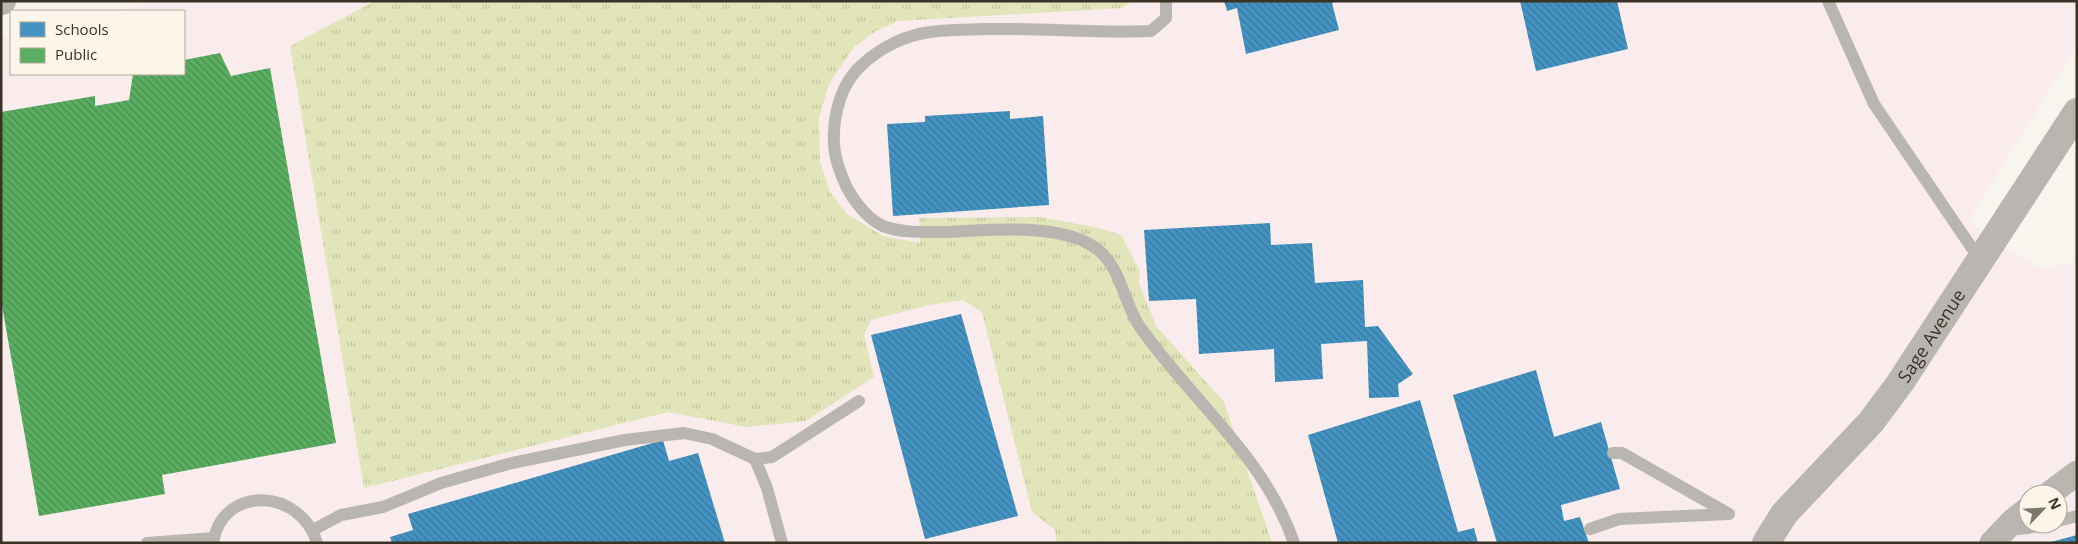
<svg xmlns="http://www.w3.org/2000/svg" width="2078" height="544" viewBox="0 0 2078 544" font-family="'Open Sans',sans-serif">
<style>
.education{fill:#faecec;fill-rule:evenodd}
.grass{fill:url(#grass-tufts)}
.schools{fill:url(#schools-back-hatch)}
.public{fill:url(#public-back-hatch)}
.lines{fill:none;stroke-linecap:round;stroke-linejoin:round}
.service{stroke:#b9b5b1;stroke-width:12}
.minor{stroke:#b9b5b1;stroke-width:25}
.tertiary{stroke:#b9b5b1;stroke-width:28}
.labels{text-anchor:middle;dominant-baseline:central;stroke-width:5;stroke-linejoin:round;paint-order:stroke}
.street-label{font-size:18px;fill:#3a3227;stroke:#fdf5e9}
</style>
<defs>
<pattern id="grass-tufts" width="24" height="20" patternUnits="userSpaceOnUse" patternTransform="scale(1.25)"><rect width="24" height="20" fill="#e1e5b9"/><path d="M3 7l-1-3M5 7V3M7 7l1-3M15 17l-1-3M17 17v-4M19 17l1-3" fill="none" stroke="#c2c59f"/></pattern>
<pattern id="schools-back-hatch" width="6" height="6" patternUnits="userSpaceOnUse" patternTransform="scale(1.25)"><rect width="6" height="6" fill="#4393c3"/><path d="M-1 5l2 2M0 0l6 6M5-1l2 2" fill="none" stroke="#39799e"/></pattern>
<pattern id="public-back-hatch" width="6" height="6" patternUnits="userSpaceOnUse" patternTransform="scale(1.25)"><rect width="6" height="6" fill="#5aae61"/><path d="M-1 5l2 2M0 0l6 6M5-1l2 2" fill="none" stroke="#4b8e50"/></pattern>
</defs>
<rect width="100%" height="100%" fill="#f8f4ee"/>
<path class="education" d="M 157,1 L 2077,1 L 2077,46 L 1968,222 L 2041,269 L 2077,261 L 2077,543 L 1,543 L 1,39 L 11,37 L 11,74 L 184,74 L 184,11 L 116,11 ZM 2028,494 L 2058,494 L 2058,524 L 2028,524 Z"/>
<polygon class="grass" points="375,1 1133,1 1122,8 898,21 876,31 854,47 829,84 819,118 820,161 830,192 847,214 883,236 920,243 919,218 1039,217 1095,227 1121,235 1140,271 1139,283 1156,326 1224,402 1272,543 1057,543 1055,530 1032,512 982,312 963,300 930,305 871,320 864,335 874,377 806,421 746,427 668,412 364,488 290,46"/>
<g class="schools">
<polygon points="1224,1 1338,1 1332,3 1339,30 1246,54 1237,8 1227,11"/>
<polygon points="1520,1 1617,1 1628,49 1536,71"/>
<polygon points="1010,111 1010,119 1043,116 1049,205 893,216 887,124 925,122 925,116"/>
<polygon points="1270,223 1271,245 1312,243 1315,283 1363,280 1365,327 1378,326 1413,374 1398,384 1399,397 1369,398 1367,341 1321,344 1323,379 1275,382 1274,349 1199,354 1196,299 1149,301 1144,230"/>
<polygon points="961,314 1018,516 925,539 871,335"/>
<polygon points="1536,370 1554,437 1601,422 1620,489 1561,505 1564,521 1580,517 1589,543 1497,543 1453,395"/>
<polygon points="1420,400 1458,532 1474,528 1478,543 1338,543 1308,435"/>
<polygon points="663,440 669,461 698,453 725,543 392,543 390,537 413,530 408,514"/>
<polygon points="2077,535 2077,543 2051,543 2051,542"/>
</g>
<polygon class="public" points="220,53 231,76 270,68 336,443 162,475 165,494 39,516 1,300 1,112 95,96 95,106 129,100 133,74 184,74 184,60"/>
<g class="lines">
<g class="service">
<path d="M 1166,1 L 1166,18 L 1151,31 C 1096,33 1041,28 986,29 C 962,30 936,29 912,36 C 891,42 869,56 855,72 C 837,93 831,127 835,153 C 837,165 842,177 847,188 C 855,202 868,219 883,226 C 902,233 922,232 941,232 C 985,231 1061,221 1097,249 C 1121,267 1124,304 1140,327 C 1191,400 1265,457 1294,543"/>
<polyline points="1828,1 1874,104 1980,260"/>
<polyline points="755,459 767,488 782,543"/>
<polyline points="2058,521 2077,516"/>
<polyline points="1590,529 1619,519 1729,514 1622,453 1613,453"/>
<polyline points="313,530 341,515 383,507 441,483 512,463 625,440 684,433 712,439 755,459 772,457 859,401"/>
<polyline points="2007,530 2028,528 2045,524"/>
<polyline points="147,543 214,538"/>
<path d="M 213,543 C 222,484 301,488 317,543"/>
</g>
<g class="minor">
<polyline points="2049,494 2077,473"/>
<polyline points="1992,543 2014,520 2028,509"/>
</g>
<g class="tertiary">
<polyline points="1,1 2,1"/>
<path id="s1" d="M 1766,543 L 1784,514 L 1871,422 L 1900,383 L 2077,112"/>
</g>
</g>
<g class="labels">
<g class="street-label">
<text stroke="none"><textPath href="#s1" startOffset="266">Sage Avenue</textPath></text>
</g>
</g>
<rect width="2078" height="544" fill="none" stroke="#3a3227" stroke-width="5"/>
<rect x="10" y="10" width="175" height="65" fill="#fdf5e9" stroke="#afa79b"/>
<rect x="20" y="22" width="25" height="15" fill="#4393c3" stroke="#afa79b"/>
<text x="55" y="35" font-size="15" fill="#3a3227">Schools</text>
<rect x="20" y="48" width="25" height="15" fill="#5aae61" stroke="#afa79b"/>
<text x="55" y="60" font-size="15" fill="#3a3227">Public</text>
<g transform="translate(2043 509) rotate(65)"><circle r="24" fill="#fdf5e9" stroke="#afa79b"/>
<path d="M0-4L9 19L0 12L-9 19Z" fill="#7c766d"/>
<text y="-8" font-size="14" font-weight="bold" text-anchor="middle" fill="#3a3227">N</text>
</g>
</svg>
